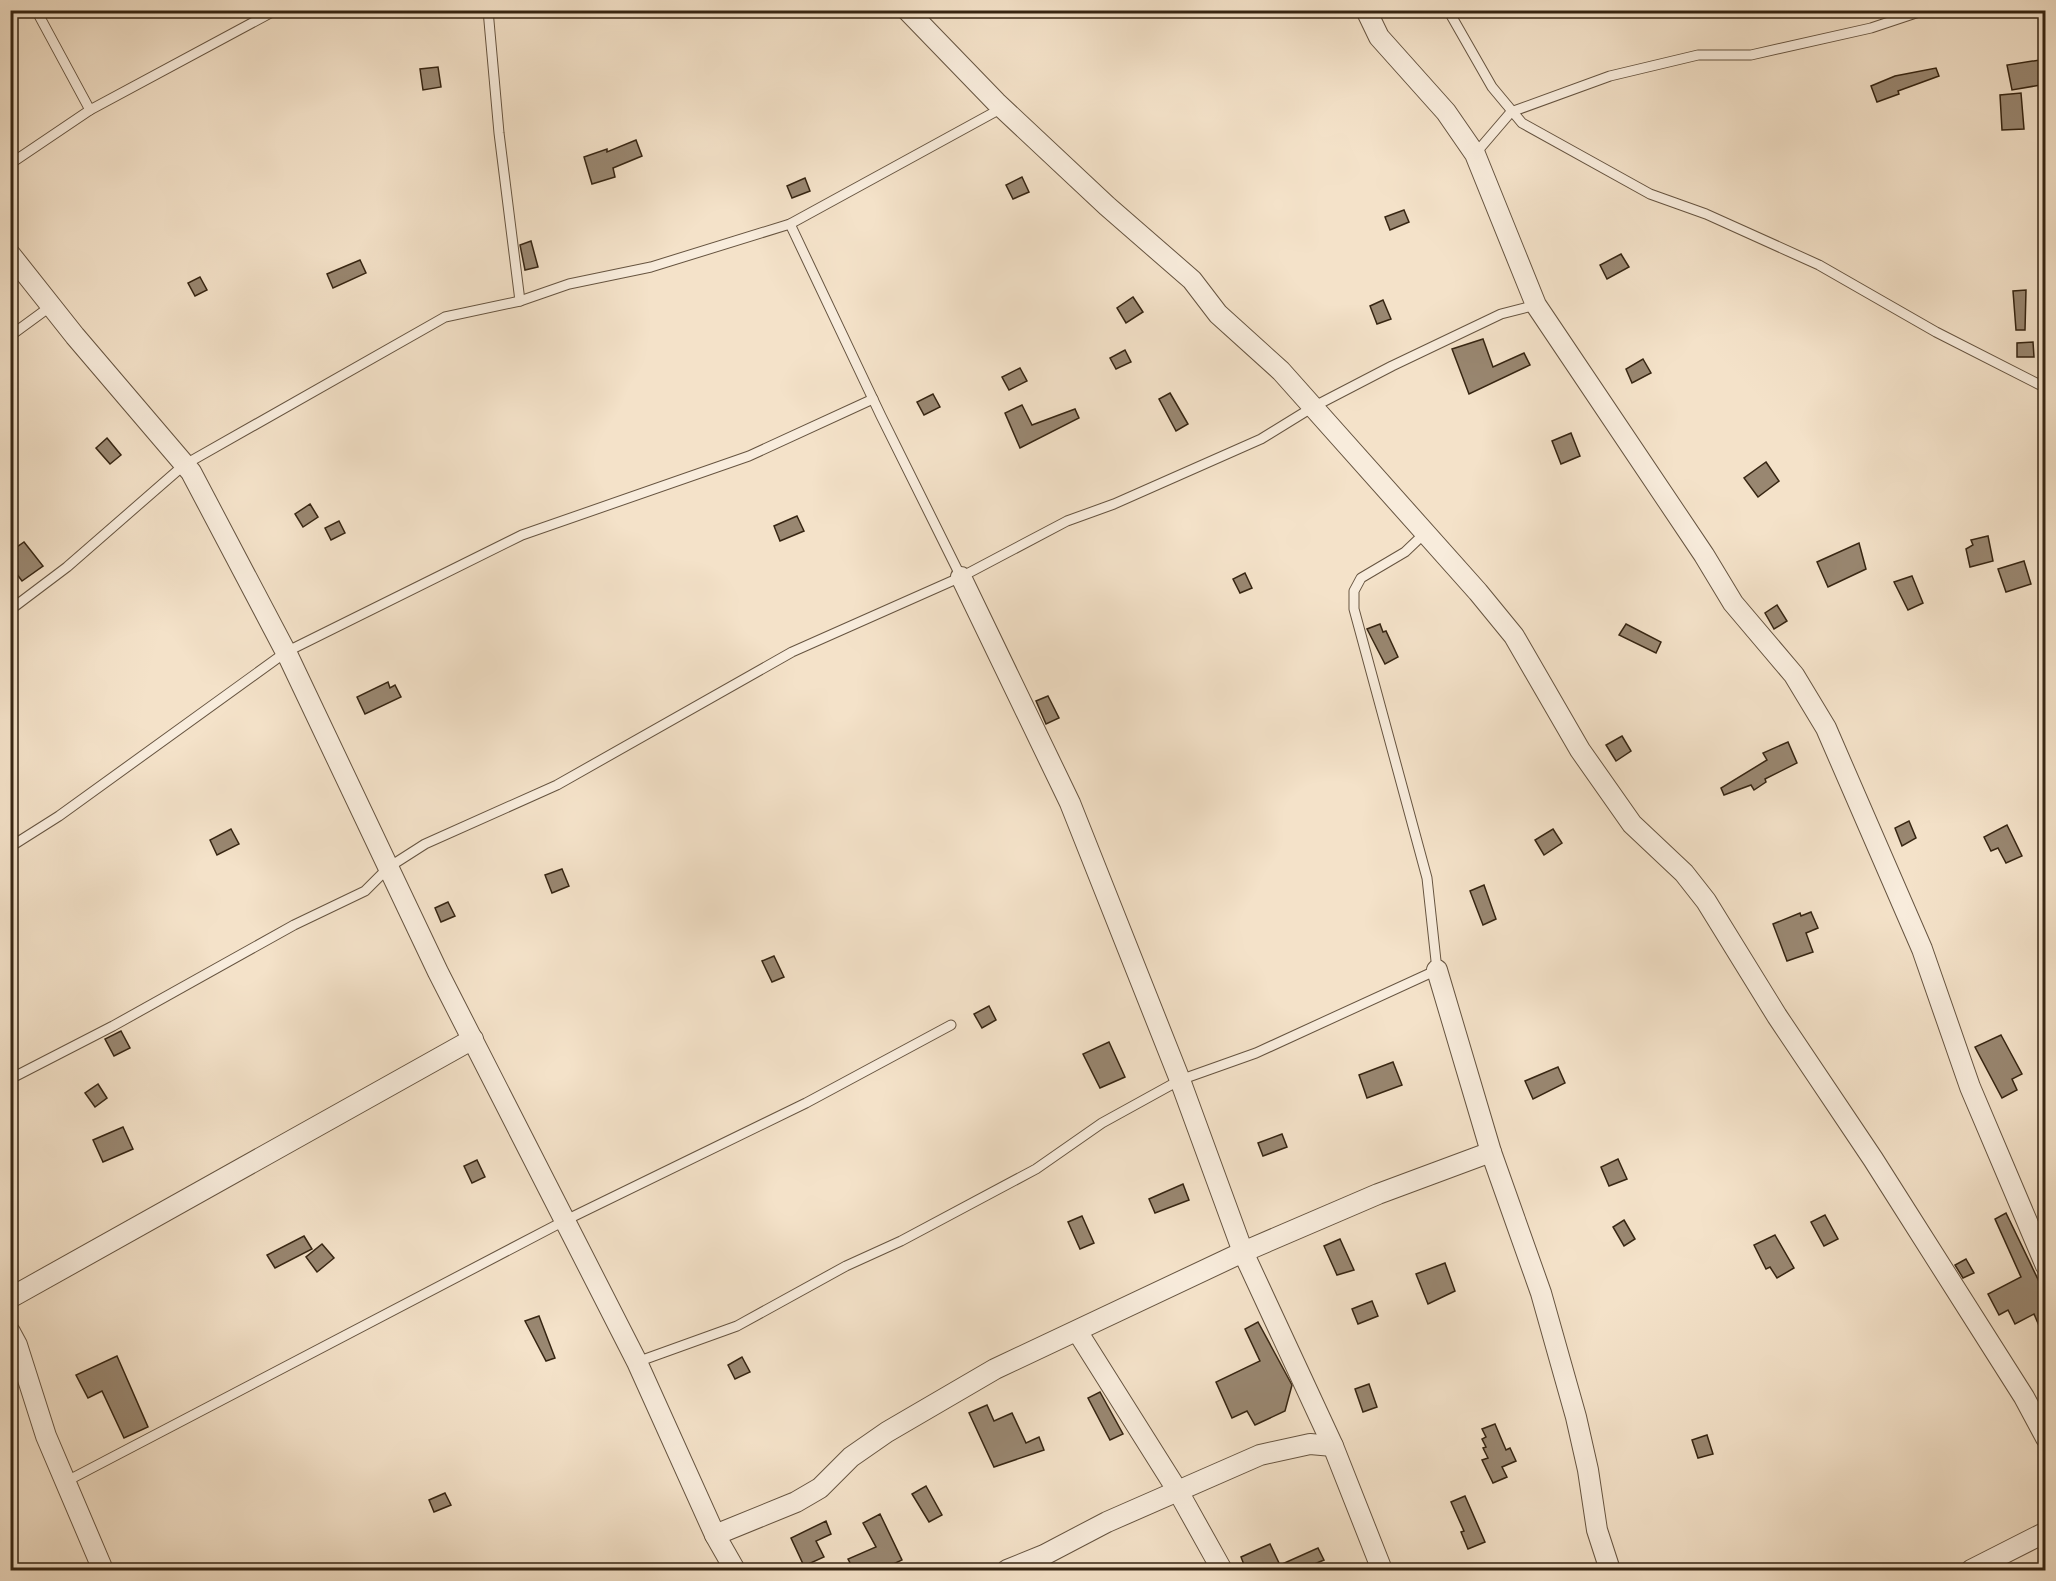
<svg xmlns="http://www.w3.org/2000/svg" width="2056" height="1581" viewBox="0 0 2056 1581" font-family="'IM FELL Great Primer',serif">
<style>
.building{fill:#998771;stroke:#362512;stroke-width:1.5}
.lines{fill:none;stroke-linecap:round;stroke-linejoin:round}
.service-casing{stroke:#665440;stroke-width:11}
.minor-casing{stroke:#665440;stroke-width:22}
.service{stroke:#f8ecdc;stroke-width:9}
.minor{stroke:#f8ecdc;stroke-width:20}
</style>
<rect width="100%" height="100%" fill="#f4e2c9"/>
<filter id="stains"><feTurbulence type="fractalNoise" baseFrequency=".00333" numOctaves="4"/><feColorMatrix values="0 0 0 0 .2 0 0 0 0 .09 0 0 0 0 .02 0 0 0 .5 -.17"/></filter>
<radialGradient id="worn" r=".72"><stop offset=".6" stop-color="#630" stop-opacity="0"/><stop offset="1" stop-color="#630" stop-opacity=".3"/></radialGradient>
<g class="building">
<polygon points="2046,59 2046,84 2012,90 2007,65"/>
<polygon points="438,67 441,87 423,90 420,69"/>
<polygon points="1936,68 1939,76 1898,91 1899,94 1877,102 1871,86 1895,76"/>
<polygon points="2021,93 2024,129 2002,130 2000,95"/>
<polygon points="636,140 642,156 613,168 615,177 592,184 584,157 607,149 607,152"/>
<polygon points="1022,177 1029,192 1013,199 1006,185"/>
<polygon points="805,178 810,191 792,198 787,186"/>
<polygon points="1404,210 1409,222 1390,230 1385,217"/>
<polygon points="531,241 538,267 525,270 520,245"/>
<polygon points="1621,254 1629,267 1607,279 1600,265"/>
<polygon points="360,260 366,273 333,288 327,274"/>
<polygon points="200,277 207,290 195,296 188,283"/>
<polygon points="2026,290 2025,330 2016,330 2013,291"/>
<polygon points="1133,297 1143,312 1126,323 1117,308"/>
<polygon points="1383,300 1391,319 1377,324 1370,306"/>
<polygon points="1483,339 1493,367 1524,353 1530,365 1469,394 1452,349"/>
<polygon points="2033,342 2034,357 2017,357 2017,343"/>
<polygon points="1125,350 1131,362 1116,369 1110,358"/>
<polygon points="1643,359 1651,373 1632,383 1626,369"/>
<polygon points="1020,368 1027,381 1009,390 1002,377"/>
<polygon points="1170,393 1188,424 1176,431 1159,399"/>
<polygon points="933,394 940,407 924,415 917,402"/>
<polygon points="1022,405 1032,425 1075,409 1079,418 1020,448 1005,413"/>
<polygon points="1571,433 1580,456 1561,464 1552,441"/>
<polygon points="107,438 121,455 110,464 96,448"/>
<polygon points="1766,462 1779,481 1758,497 1744,478"/>
<polygon points="310,504 318,517 303,527 295,514"/>
<polygon points="797,516 804,531 780,541 774,526"/>
<polygon points="339,521 345,533 331,540 325,528"/>
<polygon points="1988,536 1993,561 1970,567 1966,549 1973,545 1971,540"/>
<polygon points="24,542 43,566 22,581 10,565 10,552"/>
<polygon points="1859,543 1866,569 1828,587 1817,562"/>
<polygon points="2024,561 2031,584 2006,592 1998,569"/>
<polygon points="1245,573 1252,588 1240,593 1233,579"/>
<polygon points="1912,576 1923,603 1908,610 1894,582"/>
<polygon points="1777,605 1787,621 1774,629 1765,613"/>
<polygon points="1380,624 1383,632 1386,631 1398,657 1385,664 1367,629"/>
<polygon points="1626,624 1661,642 1656,653 1619,635"/>
<polygon points="388,682 390,688 395,685 401,697 365,714 357,697"/>
<polygon points="1048,696 1059,718 1046,724 1036,701"/>
<polygon points="1622,736 1631,751 1616,761 1606,745"/>
<polygon points="1788,742 1797,763 1765,779 1766,782 1754,790 1751,785 1724,795 1721,788 1767,760 1763,753"/>
<polygon points="1909,821 1916,838 1902,846 1895,828"/>
<polygon points="2007,825 2022,856 2006,863 1998,848 1991,851 1984,837"/>
<polygon points="231,829 239,844 217,855 210,840"/>
<polygon points="1553,829 1562,843 1544,855 1535,840"/>
<polygon points="562,869 569,886 552,893 545,875"/>
<polygon points="1484,885 1496,919 1483,925 1470,891"/>
<polygon points="448,902 455,916 441,922 435,908"/>
<polygon points="1811,912 1818,928 1806,933 1813,952 1787,961 1773,924 1800,913 1801,916"/>
<polygon points="774,956 784,977 772,982 762,961"/>
<polygon points="989,1006 996,1020 982,1028 974,1014"/>
<polygon points="121,1031 130,1048 114,1056 105,1039"/>
<polygon points="2001,1035 2022,1074 2012,1079 2017,1090 2002,1098 1975,1047"/>
<polygon points="1109,1042 1125,1077 1100,1088 1083,1054"/>
<polygon points="1393,1062 1402,1085 1367,1098 1359,1075"/>
<polygon points="1558,1067 1565,1083 1533,1099 1525,1081"/>
<polygon points="98,1084 107,1098 95,1107 85,1093"/>
<polygon points="123,1127 133,1149 103,1162 93,1140"/>
<polygon points="1282,1134 1287,1147 1263,1156 1258,1143"/>
<polygon points="1618,1159 1627,1179 1609,1186 1601,1167"/>
<polygon points="477,1160 485,1177 472,1183 464,1166"/>
<polygon points="1183,1184 1189,1200 1155,1213 1149,1199"/>
<polygon points="2006,1213 2046,1296 2046,1342 2034,1314 2015,1324 2008,1310 1999,1315 1988,1294 2021,1277 1995,1219"/>
<polygon points="1825,1215 1838,1239 1824,1246 1811,1222"/>
<polygon points="1082,1216 1094,1243 1080,1249 1068,1222"/>
<polygon points="1624,1220 1635,1239 1624,1246 1613,1227"/>
<polygon points="1775,1235 1794,1268 1777,1278 1770,1267 1766,1269 1754,1245"/>
<polygon points="304,1236 312,1249 275,1268 267,1255"/>
<polygon points="1340,1239 1354,1270 1337,1275 1324,1246"/>
<polygon points="322,1244 334,1258 317,1272 306,1257"/>
<polygon points="1966,1259 1974,1273 1963,1278 1955,1265"/>
<polygon points="1445,1263 1455,1291 1428,1304 1416,1274"/>
<polygon points="1372,1301 1378,1316 1358,1324 1352,1309"/>
<polygon points="539,1316 555,1358 546,1361 525,1321"/>
<polygon points="1258,1322 1292,1385 1285,1411 1255,1425 1247,1411 1232,1418 1216,1382 1260,1361 1245,1329"/>
<polygon points="117,1356 148,1427 124,1438 102,1391 88,1398 76,1375"/>
<polygon points="742,1357 750,1372 735,1379 728,1365"/>
<polygon points="1369,1384 1377,1407 1363,1412 1355,1389"/>
<polygon points="1100,1392 1123,1434 1110,1440 1088,1398"/>
<polygon points="987,1405 994,1421 1012,1413 1026,1443 1039,1437 1044,1450 994,1467 969,1413"/>
<polygon points="1495,1424 1506,1450 1510,1448 1516,1461 1502,1467 1507,1477 1493,1483 1482,1460 1488,1458 1483,1448 1486,1447 1482,1439 1486,1437 1482,1429"/>
<polygon points="1707,1435 1713,1454 1698,1458 1692,1440"/>
<polygon points="926,1486 942,1515 929,1522 912,1494"/>
<polygon points="445,1493 451,1505 434,1512 429,1500"/>
<polygon points="1465,1496 1485,1542 1468,1549 1461,1532 1464,1531 1451,1502"/>
<polygon points="880,1514 902,1560 881,1570 854,1570 848,1559 876,1547 863,1523"/>
<polygon points="826,1521 831,1534 816,1541 824,1557 804,1566 791,1538"/>
<polygon points="1270,1544 1280,1565 1318,1548 1324,1560 1300,1570 1246,1570 1241,1557"/>
</g>
<g class="lines">
<g class="service-casing">
<g id="service">
<polyline points="36,10 90,110"/>
<polyline points="488,10 499,133 520,301"/>
<polyline points="1448,10 1492,87 1522,123 1650,194 1706,214 1819,265 1936,332 2046,388"/>
<polyline points="1475,154 1511,112 1610,76 1698,55 1751,55 1871,28 1925,10"/>
<polyline points="10,164 90,110 276,10"/>
<polyline points="790,224 881,416 961,577"/>
<polyline points="10,336 51,306"/>
<polyline points="10,610 67,567 184,465 445,317 520,301 569,284 651,267 790,224 1002,108"/>
<polyline points="10,847 59,816 286,652 522,535 749,456 873,399"/>
<polyline points="10,1079 113,1026 294,925 365,891 389,867 425,844 557,785 792,652 961,577 1067,521 1114,504 1261,439 1313,407 1392,366 1501,314 1536,305"/>
<polyline points="637,1362 737,1326 846,1266 901,1241 1036,1169 1102,1123 1180,1080 1256,1053 1437,970 1427,878 1354,609 1354,591 1361,578 1405,552 1426,532"/>
<polyline points="65,1482 566,1220 806,1103 951,1025"/>
</g>
</g>
<g class="minor-casing">
<g id="minor">
<polyline points="907,10 996,102 1107,206 1192,280 1218,314 1281,371 1478,592 1514,636 1580,750 1632,824 1684,873 1706,901 1777,1016 1873,1159 2024,1397 2046,1438"/>
<polyline points="1366,10 1379,37 1446,112 1475,154 1536,305 1704,555 1733,603 1794,675 1826,728 1922,949 1970,1087 2046,1266"/>
<polyline points="10,254 75,336 191,472 289,658 438,972 637,1362 715,1535 735,1570"/>
<polyline points="961,577 1070,803 1180,1080 1243,1252 1333,1446 1382,1570"/>
<polyline points="1437,970 1491,1152 1541,1293 1576,1417 1588,1470 1597,1530 1610,1570"/>
<polyline points="10,1298 473,1039"/>
<polyline points="1077,1331 1179,1493 1222,1570"/>
<polyline points="10,1332 17,1345 46,1436 103,1570"/>
<polyline points="715,1535 796,1502 820,1488 851,1457 887,1432 995,1369 1243,1252 1378,1194 1491,1152"/>
<polyline points="1007,1570 1044,1555 1107,1522 1260,1455 1310,1444 1333,1446"/>
<polyline points="1971,1570 2046,1532"/>
</g>
</g>
<use href="#service" class="service"/>
<use href="#minor" class="minor"/>
</g>
<rect width="2056" height="1581" fill="none" stroke="#f4e2c9" stroke-width="36"/>
<rect x="12" y="12" width="2032" height="1557" fill="none" stroke="#362512" stroke-width="3"/>
<rect x="18" y="18" width="2020" height="1545" fill="none" stroke="#362512" stroke-width="1.5"/>
<rect width="100%" height="100%" filter="url(#stains)"/>
<rect width="100%" height="100%" fill="url(#worn)"/>
</svg>
